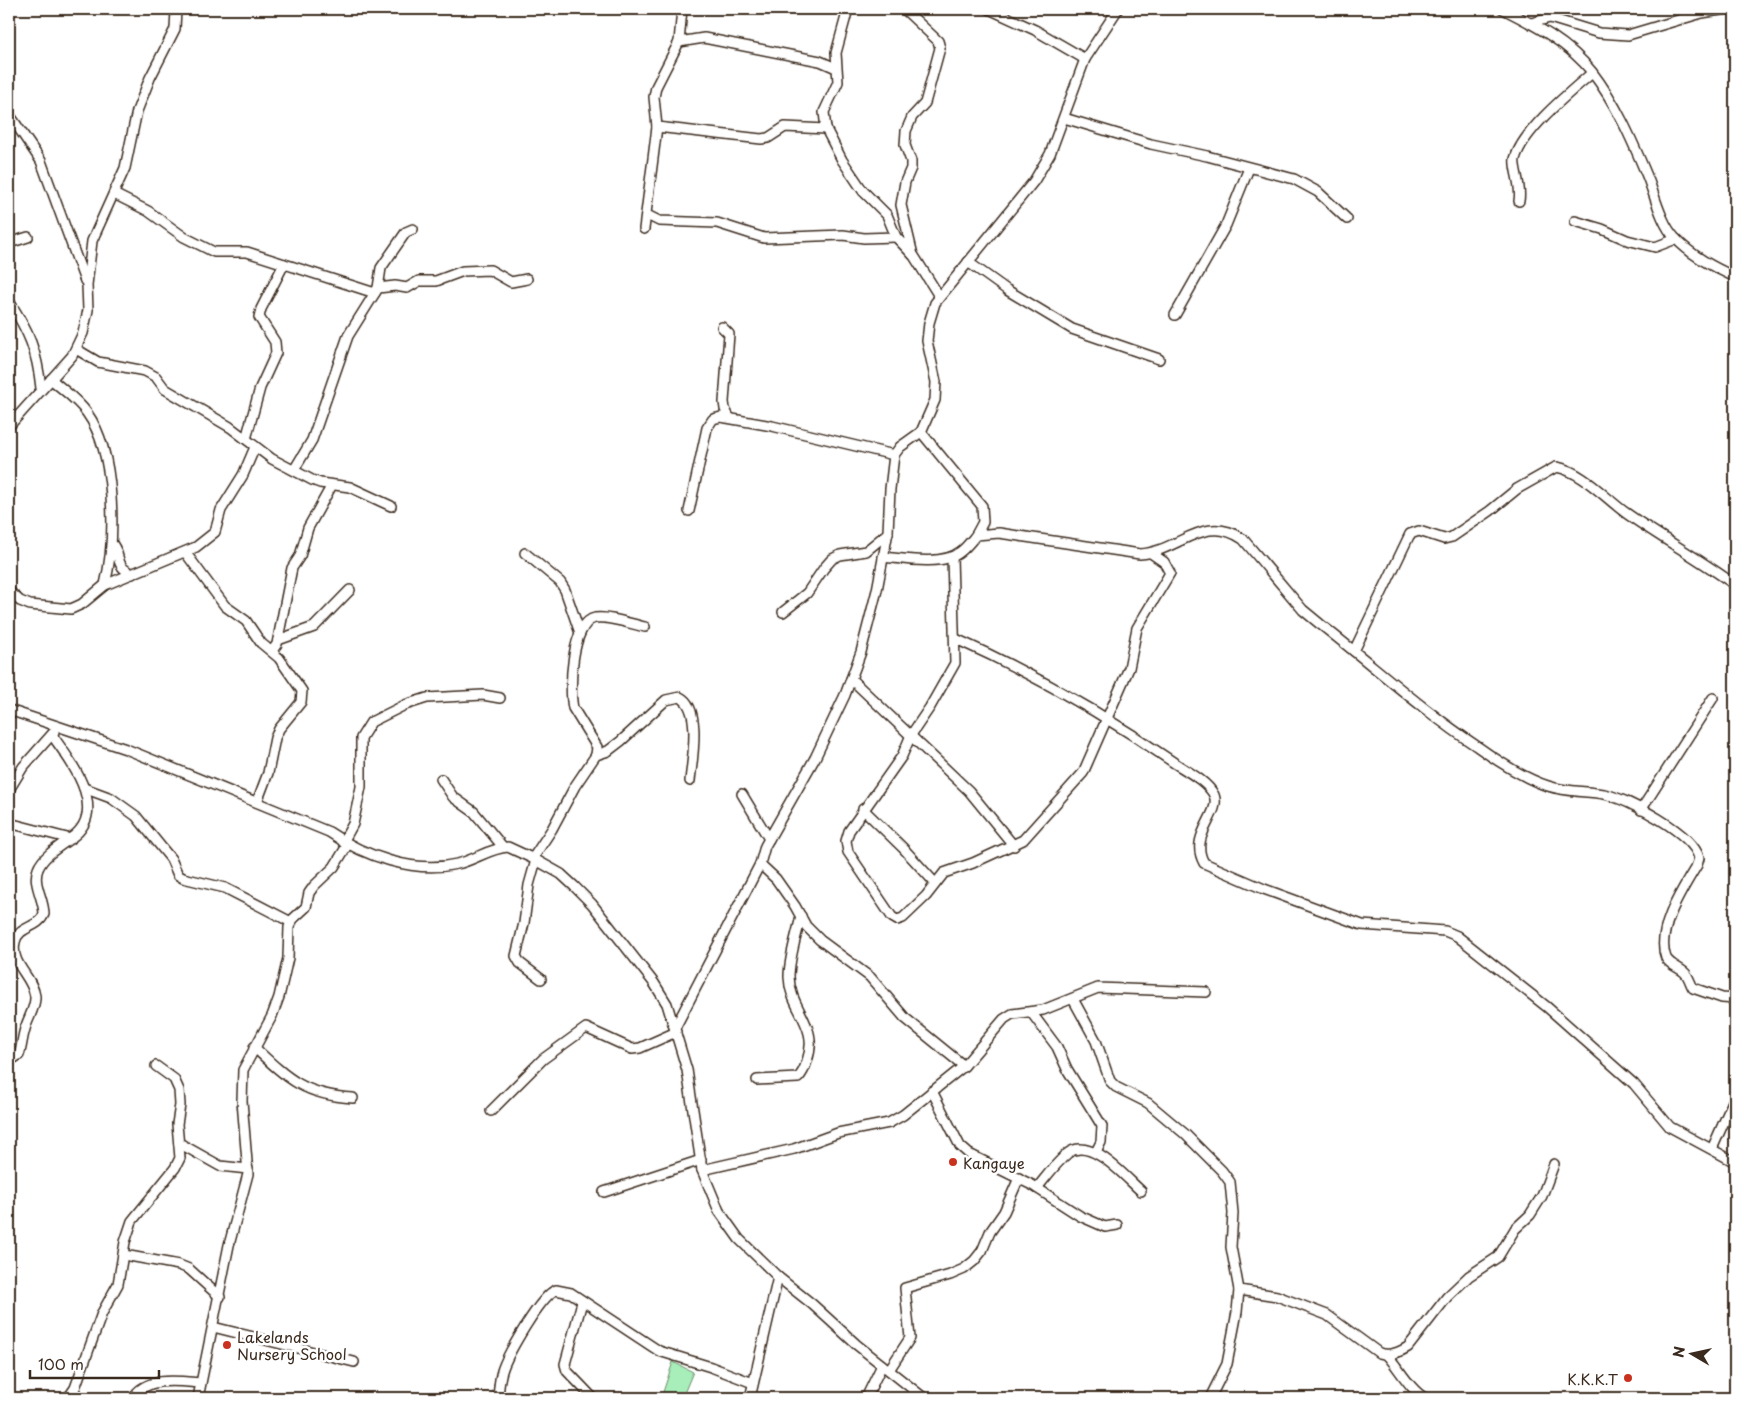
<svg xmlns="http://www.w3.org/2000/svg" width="1744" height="1407" viewBox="0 0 1744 1407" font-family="'Playpen Sans',sans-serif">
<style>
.built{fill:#f9eae2}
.green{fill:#a7eeba;stroke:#718c6c}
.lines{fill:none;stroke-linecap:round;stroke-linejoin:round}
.minor-casing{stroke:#3b2a1e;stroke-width:12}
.minor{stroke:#fff;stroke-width:9}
.poi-dot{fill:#c8321e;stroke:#fff;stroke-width:2}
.labels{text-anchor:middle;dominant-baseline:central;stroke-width:5;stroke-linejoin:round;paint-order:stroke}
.poi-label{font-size:15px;fill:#3b2a1e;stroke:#fff;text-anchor:start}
</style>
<rect width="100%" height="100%" fill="#fff"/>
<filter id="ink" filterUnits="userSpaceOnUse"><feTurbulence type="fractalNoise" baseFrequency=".02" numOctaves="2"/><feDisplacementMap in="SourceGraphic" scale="10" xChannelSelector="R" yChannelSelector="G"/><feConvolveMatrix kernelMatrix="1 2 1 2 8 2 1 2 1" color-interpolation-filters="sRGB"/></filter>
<g filter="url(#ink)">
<polygon class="built" points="9,330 17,332 9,375"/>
<polygon class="green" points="673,1362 693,1372 682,1398 661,1398"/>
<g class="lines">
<g class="minor-casing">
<g id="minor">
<polyline points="848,9 836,53 838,82 824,112 826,129 842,160 863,191 887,215 896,237 914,256 939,296"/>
<polyline points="904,9 938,41 940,48 925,103 912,117 906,131 905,145 911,161 911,168 905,182 901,205 913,255"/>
<polyline points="989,9 1035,30 1085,59"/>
<path d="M 1503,9 C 1535,25 1569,43 1592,72 C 1616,103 1632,140 1647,176 C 1655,196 1661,223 1675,238 C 1692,256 1713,267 1735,277"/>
<polyline points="1531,23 1550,18 1599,33 1628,35 1702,13 1727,9"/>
<polyline points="679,42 704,38 820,61 836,68"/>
<polyline points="9,114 41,161 85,281"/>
<polyline points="1064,118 1151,144 1207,156 1294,179 1318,192 1347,219"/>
<polyline points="657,127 761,139 768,138 785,127 826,129"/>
<polyline points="114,194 148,211 184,237 214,252 247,252 375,293"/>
<path d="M 1519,201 C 1522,185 1513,168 1515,159 C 1523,130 1570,92 1592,73"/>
<polyline points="647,215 659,221 717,223 764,238 843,235 864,238 896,237"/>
<polyline points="1575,221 1602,229 1627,240 1655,247 1676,239"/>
<polyline points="644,229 657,127 654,97 656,87 679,42 682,9"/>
<polyline points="9,243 28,237"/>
<polyline points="968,262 1007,290 1072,329 1159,359"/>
<polyline points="378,288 395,286 407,288 419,281 436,281 463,271 490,270 511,282 527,279"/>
<path d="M 9,301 C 29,332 37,351 41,388"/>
<polyline points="1175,315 1226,225 1249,168"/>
<polyline points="722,327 729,334 724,402 725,409 729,417"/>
<polyline points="76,349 98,362 145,371 156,377 165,389 230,427 272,459 312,480 320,483 350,487 391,506"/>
<path d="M 51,379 C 63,390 78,400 87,413 C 116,453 116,539 105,585"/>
<polyline points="9,426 72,356 83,333 88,310 87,285 92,241 125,168 137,111 150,78 175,29 176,9"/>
<polyline points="921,432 982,506 983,522 976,535"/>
<polyline points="246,439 260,388 276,353 275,342 259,317 261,309 284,264"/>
<polyline points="294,470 312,440 348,336 378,288 381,268 406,232 413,229"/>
<polyline points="689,511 707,428 713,419 721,417 772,426 894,455"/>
<path d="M 113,545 C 122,558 114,565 132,574"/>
<polyline points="185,552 225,606 246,621 261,643 279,658 302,691 301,702 279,729 275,738 268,773 257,802"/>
<polyline points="525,553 560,582 565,590 580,633"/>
<path d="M 883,557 C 904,559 943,566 960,552 C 966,548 971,541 976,535 L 999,533 L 1140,554 C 1178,552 1204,512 1243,539 L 1303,610 L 1320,624 C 1373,665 1422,710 1478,747 C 1499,762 1523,778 1548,786 C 1566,792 1585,791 1604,794 C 1628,799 1693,833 1699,858 L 1697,865 C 1684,887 1655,930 1666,958 C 1670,965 1678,967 1684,972 C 1689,976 1690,983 1693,988 L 1722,998 L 1735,999"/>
<polyline points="952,557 955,663 930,707 911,735 902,756 849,831 846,841 848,852 892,917 897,920 903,918 926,896 944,873 973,863 1023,840 1083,773 1129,668 1137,628 1170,573 1164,562 1151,553"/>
<polyline points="9,591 20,601 30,605 71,609 82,604 105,585 196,547 215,532 221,510 243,475 255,447"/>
<polyline points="783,612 807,593 824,568 832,559 840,555 866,551 888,533"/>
<path d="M 956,639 C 1032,673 1104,714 1173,762 C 1185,770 1207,781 1214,795 C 1222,814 1188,835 1204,863 L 1264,889 L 1362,925 L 1445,931 L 1457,936 L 1547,1007 L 1634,1084 L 1670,1127 L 1735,1162"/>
<polyline points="278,640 314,627 350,590"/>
<polyline points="272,651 277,644 292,568 300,556 308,528 332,485"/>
<path d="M 1354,651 L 1410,534 L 1419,531 L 1444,539 L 1452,537 L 1490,511 L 1517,489 L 1556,467 C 1582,471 1605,498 1626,513 C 1661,538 1700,559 1735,585"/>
<polyline points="851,679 969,791 1014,846"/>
<path d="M 9,710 L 126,749 L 329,832 C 364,856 414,874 457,864 C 475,860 490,848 508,847 L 536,860 L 561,874 L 574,886 L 592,904 L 654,983 L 667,1004 L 687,1070 L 702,1170 L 719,1211 L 739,1239 L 778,1277 L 812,1304 L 857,1345 L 924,1398"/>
<path d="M 596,755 L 608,751 L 621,741 L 666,700 L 680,697 C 702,708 692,760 690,781"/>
<polyline points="441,779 453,797 474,812 503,847"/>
<polyline points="84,788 111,798 136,816 171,859 178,875 183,878 225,888 291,922"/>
<polyline points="9,790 23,767 54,732"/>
<polyline points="742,794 769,839"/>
<polyline points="863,809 903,848 935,883"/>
<polyline points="1641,810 1713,698"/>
<polyline points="9,823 71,839"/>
<polyline points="343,842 353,824 361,787 361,738 371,722 405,705 427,698 483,695 500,698"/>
<path d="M 533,858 L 552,829 L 575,786 L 596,755 L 597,747 L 573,708 C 569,690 571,623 595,618 C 609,616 631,624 645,627"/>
<polyline points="536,860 529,885 524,923 516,956 520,963 541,979"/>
<polyline points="760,864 776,879 795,906 806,926 820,940 870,977 905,1018 964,1066"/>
<polyline points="1073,999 1096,1041 1110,1081 1116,1087 1148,1103 1185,1134 1222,1171 1230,1182 1233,1213 1231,1247 1239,1290 1237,1312 1227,1364 1210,1398"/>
<polyline points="1031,1012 1057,1047 1067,1069 1102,1126 1101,1142 1096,1152"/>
<polyline points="675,1028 760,864 765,846 815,758 845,695 861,652 877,590 888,532 890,489 894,455 900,447 921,432 935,400 936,382 927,341 929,323 935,303 1034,181 1050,154 1085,59 1118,9"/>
<path d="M 254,1047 C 288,1079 304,1095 353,1098"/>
<path d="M 9,1061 L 19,1055 C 22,1047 22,1038 25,1029 C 28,1018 36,1007 35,996 C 32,975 10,965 15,942 C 19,925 38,929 44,914 C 44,899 32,883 38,869 C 43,856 60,846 71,838 C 110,811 71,762 52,735"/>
<path d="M 757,1080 L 798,1078 C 803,1073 805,1068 807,1061 C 820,1025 790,1011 789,977 C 789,957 797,935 801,916"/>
<polyline points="932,1091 960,1146 969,1154 1032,1185 1080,1216 1105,1227 1117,1225"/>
<polyline points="491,1111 543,1059 586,1028 632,1049 640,1048 676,1032"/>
<polyline points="179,1143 220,1166 248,1169"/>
<polyline points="1712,1149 1735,1097"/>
<polyline points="702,1170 794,1149 838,1133 889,1123 903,1115 964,1066 1004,1019 1012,1014 1043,1010 1098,988 1206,992"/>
<path d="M 1037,1188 C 1046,1177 1056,1163 1068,1153 C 1091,1136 1125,1177 1141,1191"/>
<polyline points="604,1192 701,1160"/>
<polyline points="124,1255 179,1265 189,1269 220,1297"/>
<path d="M 1239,1290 L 1277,1296 L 1327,1315 L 1379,1353 C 1390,1356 1398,1353 1408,1347 L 1447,1297 L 1469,1276 L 1498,1257 L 1515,1229 L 1530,1215 L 1542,1196 L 1554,1164"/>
<polyline points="582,1302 565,1364 567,1371 593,1398"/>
<polyline points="213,1327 354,1362"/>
<path d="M 1387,1355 C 1399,1368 1410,1390 1425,1398"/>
<polyline points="889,1370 910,1338 905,1288 950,1275 964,1269 974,1261 982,1251 990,1232 1004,1212 1019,1178"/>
<polyline points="68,1398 75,1388 102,1313 118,1284 125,1242 132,1221 175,1168 180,1158 177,1124 180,1105 179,1090 174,1079 156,1066"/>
<path d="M 133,1398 C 146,1376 178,1381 200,1383"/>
<polyline points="198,1398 229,1245 248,1174 242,1101 243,1070 272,1016 279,997 288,958 289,927 293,919 306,907 309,893 314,886 334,867 348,844"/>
<path d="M 498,1398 C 499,1389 499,1380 502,1371 C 507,1355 541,1295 556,1290 L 571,1293 L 659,1351 L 711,1367 L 753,1383"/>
<polyline points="750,1398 778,1277"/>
<polyline points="866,1398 882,1365"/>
</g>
</g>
<use href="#minor" class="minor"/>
</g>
</g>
<g class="poi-dot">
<circle cx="953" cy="1162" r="5"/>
<circle cx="227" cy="1345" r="5"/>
<circle cx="1628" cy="1378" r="5"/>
</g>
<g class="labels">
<g class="poi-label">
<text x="963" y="1162">Kangaye</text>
<text x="237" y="1336">Lakelands<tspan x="237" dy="17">Nursery School</tspan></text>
<text x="1618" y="1378" text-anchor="end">K.K.K.T</text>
</g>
</g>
<rect width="1744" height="1407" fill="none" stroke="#fff" stroke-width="30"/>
<rect x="15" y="15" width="1714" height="1377" fill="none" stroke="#3b2a1e" stroke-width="2" filter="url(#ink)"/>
<g transform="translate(1692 1354) rotate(279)" stroke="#ffffff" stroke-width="4" paint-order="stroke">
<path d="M0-4L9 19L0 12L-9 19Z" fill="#3b2a1e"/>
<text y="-8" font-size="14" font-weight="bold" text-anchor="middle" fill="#3b2a1e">N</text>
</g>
<path d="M30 1370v8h129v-8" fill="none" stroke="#3b2a1e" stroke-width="2.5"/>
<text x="38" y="1370" font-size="15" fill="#3b2a1e" stroke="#ffffff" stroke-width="4" paint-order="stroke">100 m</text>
</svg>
